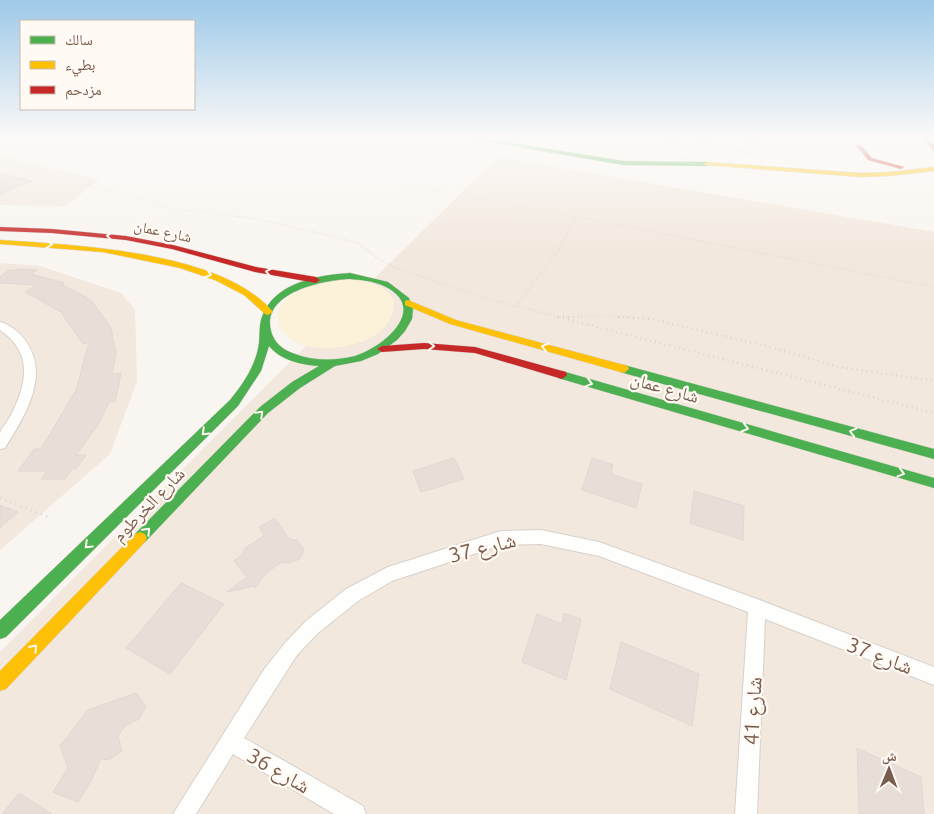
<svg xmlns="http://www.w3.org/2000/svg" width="934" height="814" viewBox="0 0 934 814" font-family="Ubuntu,'Noto Naskh Arabic',sans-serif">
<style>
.residential{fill:#f2e8de}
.sand{fill:#fbf2d9}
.building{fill:#e6ded7;stroke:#e2d8d2}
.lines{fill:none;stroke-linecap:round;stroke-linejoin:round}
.lane-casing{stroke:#d7d1cb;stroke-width:2}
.street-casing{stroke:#d7d1cb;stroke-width:2}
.fast-casing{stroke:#d9d2cb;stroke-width:1}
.slow-casing{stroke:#d9d2cb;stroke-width:1}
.jam-casing{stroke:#d9d2cb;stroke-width:1}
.path-far3{stroke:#dcd5d0;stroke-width:1;stroke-dasharray:0.5 2.5;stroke-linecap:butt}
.path-far2{stroke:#dcd5d0;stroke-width:2;stroke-dasharray:0.5 2.5;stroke-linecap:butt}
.path-far1{stroke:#dcd5d0;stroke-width:2.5;stroke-dasharray:1 4;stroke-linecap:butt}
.path{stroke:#dcd5d0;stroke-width:3;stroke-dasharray:1 4.5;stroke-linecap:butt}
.lane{fill:#fefefd;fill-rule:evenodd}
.street{fill:#fefefd;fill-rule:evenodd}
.fast{fill:#4caf50;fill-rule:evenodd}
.slow{fill:#ffc107;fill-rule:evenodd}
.jam{fill:#c62828;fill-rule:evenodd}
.oneway{stroke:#fffaf3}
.labels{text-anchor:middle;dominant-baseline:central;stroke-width:4.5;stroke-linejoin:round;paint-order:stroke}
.far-street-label{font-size:15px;fill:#7a5c4d;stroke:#fffaf3}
.street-label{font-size:18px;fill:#7a5c4d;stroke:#fffaf3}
.near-street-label{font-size:21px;fill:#7a5c4d;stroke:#fffaf3}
</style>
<rect width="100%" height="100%" fill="#f9f5f0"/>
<g class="residential">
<polygon points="0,155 99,180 65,206 0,205"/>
<polygon points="498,157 934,232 934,814 0,814 0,652 335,317"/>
<polygon points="0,263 40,266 121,293 135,310 137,381 110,454 0,550"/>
</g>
<path class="sand" d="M 336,279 C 357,280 384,279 394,302 C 394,343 335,354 303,345 C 292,342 284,336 280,327 C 267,295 315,284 336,279 Z"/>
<g class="building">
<polygon points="0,173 32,181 0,194"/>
<polygon points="18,269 37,270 31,274 64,283 61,284 91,300 111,328 116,354 112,374 121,373 115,402 109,402 98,425 76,455 86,455 76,469 72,469 65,479 41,479 47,471 18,471 34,449 41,449 76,390 89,342 83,344 61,312 25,292 36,285 0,283 0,277 9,270 16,270"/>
<polygon points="454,458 464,479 421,492 413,471"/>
<polygon points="592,458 613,465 611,474 642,484 636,508 582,490"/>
<polygon points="694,491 744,506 743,540 690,523"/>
<polygon points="0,505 18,512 0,528"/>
<polygon points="275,518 289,539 297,540 304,549 300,559 289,563 282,562 266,573 255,588 254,586 227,592 247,577 234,561 242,555 245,548 264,536 259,527"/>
<polygon points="181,583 224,604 170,674 126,648"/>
<polygon points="564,613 581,619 566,680 522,662 537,614 562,624"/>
<polygon points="621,642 699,674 692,726 610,689"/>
<polygon points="136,693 146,707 139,719 125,726 118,735 122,751 109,760 101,759 91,781 78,802 53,792 68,768 60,746 88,710"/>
<polygon points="857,748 921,777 924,814 859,814"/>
<polygon points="19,793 52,814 2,814"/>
</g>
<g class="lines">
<g class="lane-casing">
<g id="lane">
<path d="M 691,138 C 696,138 699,140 701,145 L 705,144 L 755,152 L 753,153 L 705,146 L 701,147 L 684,159 L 683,159 L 683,157 L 693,150 L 663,144 L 665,143 L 695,148 L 698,146 L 697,143 Z"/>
<polygon points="737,138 755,141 757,142 755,143 727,138"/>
</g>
</g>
<g class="street-casing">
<g id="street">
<path d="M 0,322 C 9,324 19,332 25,340 C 51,375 25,416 5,448 L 0,449 C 0,445 0,438 0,433 C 2,427 9,420 12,413 C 28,381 32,352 0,330 Z"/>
<polygon points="541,530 599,542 757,599 934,667 934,685 765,619 757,814 735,814 748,612 599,556 541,544 501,545 392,581 358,601 318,633 297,655 244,738 363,806 366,814 334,814 233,754 196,814 173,814 265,668 285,643 306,621 346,589 388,567 501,531"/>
</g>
</g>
<g class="fast-casing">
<g id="fast">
<polygon points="465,138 481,138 624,161 707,162 710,164 707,166 624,165"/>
<path d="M 350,273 L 388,282 L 409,298 L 413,309 L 412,319 L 405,331 L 397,340 L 378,354 L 361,361 L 335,366 L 300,388 L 268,413 L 145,542 L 140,544 L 135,542 L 133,538 L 135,534 L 260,407 L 292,382 L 319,366 C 302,365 280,360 269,346 L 261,371 L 238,406 L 6,637 L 0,639 L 0,620 L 230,400 C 244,383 256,365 259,343 C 260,334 259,324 262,317 C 274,282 319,275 350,273 ZM 350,279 C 361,280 373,281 384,286 C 430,308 384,347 355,356 C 336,361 313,361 295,354 C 283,350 274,343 271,331 C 261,292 324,280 350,279 Z"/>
<polygon points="624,365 934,449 934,459 620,372 619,369 620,366"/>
<polygon points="562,371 934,478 934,488 558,378 557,375 558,372"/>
</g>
</g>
<g class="slow-casing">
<g id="slow">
<polygon points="707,162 861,173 889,172 934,167 934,171 889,176 861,177 705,165 704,164"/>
<path d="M 0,240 C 75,245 222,251 273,312 L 268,315 L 265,314 L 244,295 L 215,280 L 180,268 L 103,252 L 0,244 Z"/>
<polygon points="408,300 456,320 628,366 629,369 624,373 450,324 405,305 405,301"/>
<polygon points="140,532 145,534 147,538 145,542 6,689 0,691 0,671 135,534"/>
</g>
</g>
<g class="jam-casing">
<g id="jam">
<polygon points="923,138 929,138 934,145 934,151"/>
<polygon points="857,145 861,145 872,158 904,167 901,169 868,160 857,147"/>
<polygon points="0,227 52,229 126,236 173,245 256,267 316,277 320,280 316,283 255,272 172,249 126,240 52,233 0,231"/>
<polygon points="424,343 475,347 566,372 567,375 562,379 475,353 424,349 382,352 377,349 382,346"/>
</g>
</g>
<g class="path-far3">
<polyline points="171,138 579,218"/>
<polyline points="0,164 71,174 96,182 95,188 85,195"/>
<polyline points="95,188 128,195 169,208 246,218"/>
</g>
<g class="path-far2">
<polyline points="236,216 256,219 332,236 359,244 379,259 398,269 481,297 563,318"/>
<polyline points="573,216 934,287"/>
<polyline points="516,306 556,254 575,218"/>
<polyline points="563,317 608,316 636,318"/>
</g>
<g class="path-far1">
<polyline points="558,317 934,413"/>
<polyline points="563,317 579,317"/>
<polyline points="618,317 652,319 774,348 839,367 934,381"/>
</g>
<polyline class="path" points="0,498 48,517"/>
<use href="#lane" class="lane"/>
<use href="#street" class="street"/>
<use href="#fast" class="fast"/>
<use href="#slow" class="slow"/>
<use href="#jam" class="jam"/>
</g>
<defs><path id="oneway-chevron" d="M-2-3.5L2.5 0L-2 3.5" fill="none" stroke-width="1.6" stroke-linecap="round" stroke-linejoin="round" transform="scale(1.25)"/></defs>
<g class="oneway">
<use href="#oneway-chevron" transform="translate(110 236) rotate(-173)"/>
<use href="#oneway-chevron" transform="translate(49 244) rotate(4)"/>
<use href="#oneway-chevron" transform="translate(269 272) rotate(-169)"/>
<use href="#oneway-chevron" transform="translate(208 274) rotate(17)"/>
<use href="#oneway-chevron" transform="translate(431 346) rotate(2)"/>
<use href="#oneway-chevron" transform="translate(545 347) rotate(-165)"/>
<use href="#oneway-chevron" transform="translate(589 383) rotate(16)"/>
<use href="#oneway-chevron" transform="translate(260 414) rotate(-45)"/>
<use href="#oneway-chevron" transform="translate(745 428) rotate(16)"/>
<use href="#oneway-chevron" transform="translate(205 432) rotate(136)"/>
<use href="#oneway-chevron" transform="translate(853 432) rotate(-165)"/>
<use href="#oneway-chevron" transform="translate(901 473) rotate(16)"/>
<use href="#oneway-chevron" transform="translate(147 531) rotate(-46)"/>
<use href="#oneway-chevron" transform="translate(88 545) rotate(136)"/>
<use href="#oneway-chevron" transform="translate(34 648) rotate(-46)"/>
</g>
<linearGradient id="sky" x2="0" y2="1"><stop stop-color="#9ec9e9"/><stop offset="0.55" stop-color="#fcfaf8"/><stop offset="1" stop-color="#fcfaf8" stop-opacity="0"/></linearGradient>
<rect width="934" height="252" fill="url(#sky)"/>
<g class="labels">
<g class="far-street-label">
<text transform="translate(163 231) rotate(12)">شارع عمان</text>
</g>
<g class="street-label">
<text transform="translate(665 387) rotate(16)">شارع عمان</text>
<text transform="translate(148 504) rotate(-46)">شارع الخرطوم</text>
</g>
<g class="near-street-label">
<text transform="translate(482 547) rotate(-14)">شارع 37</text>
<text transform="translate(880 655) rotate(21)">شارع 37</text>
<text transform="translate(752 711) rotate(-87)">شارع 41</text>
<text transform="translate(279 770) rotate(30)">شارع 36</text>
</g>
</g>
<rect x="20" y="20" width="175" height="90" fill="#fffaf3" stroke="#cabbb1"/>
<rect x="30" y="36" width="25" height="8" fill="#4caf50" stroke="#cabbb1"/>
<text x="65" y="45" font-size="15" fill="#7a5c4d">سالك</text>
<rect x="30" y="61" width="25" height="8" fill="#ffc107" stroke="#cabbb1"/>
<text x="65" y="70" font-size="15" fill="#7a5c4d">بطيء</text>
<rect x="30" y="86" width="25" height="8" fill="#c62828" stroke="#cabbb1"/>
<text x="65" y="95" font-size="15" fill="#7a5c4d">مزدحم</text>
<g transform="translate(889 769) rotate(1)" stroke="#fffaf3" stroke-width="4" paint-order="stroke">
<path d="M0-4L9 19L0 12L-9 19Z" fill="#7a5c4d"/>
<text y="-8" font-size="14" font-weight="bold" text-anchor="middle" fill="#7a5c4d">ش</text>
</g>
</svg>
